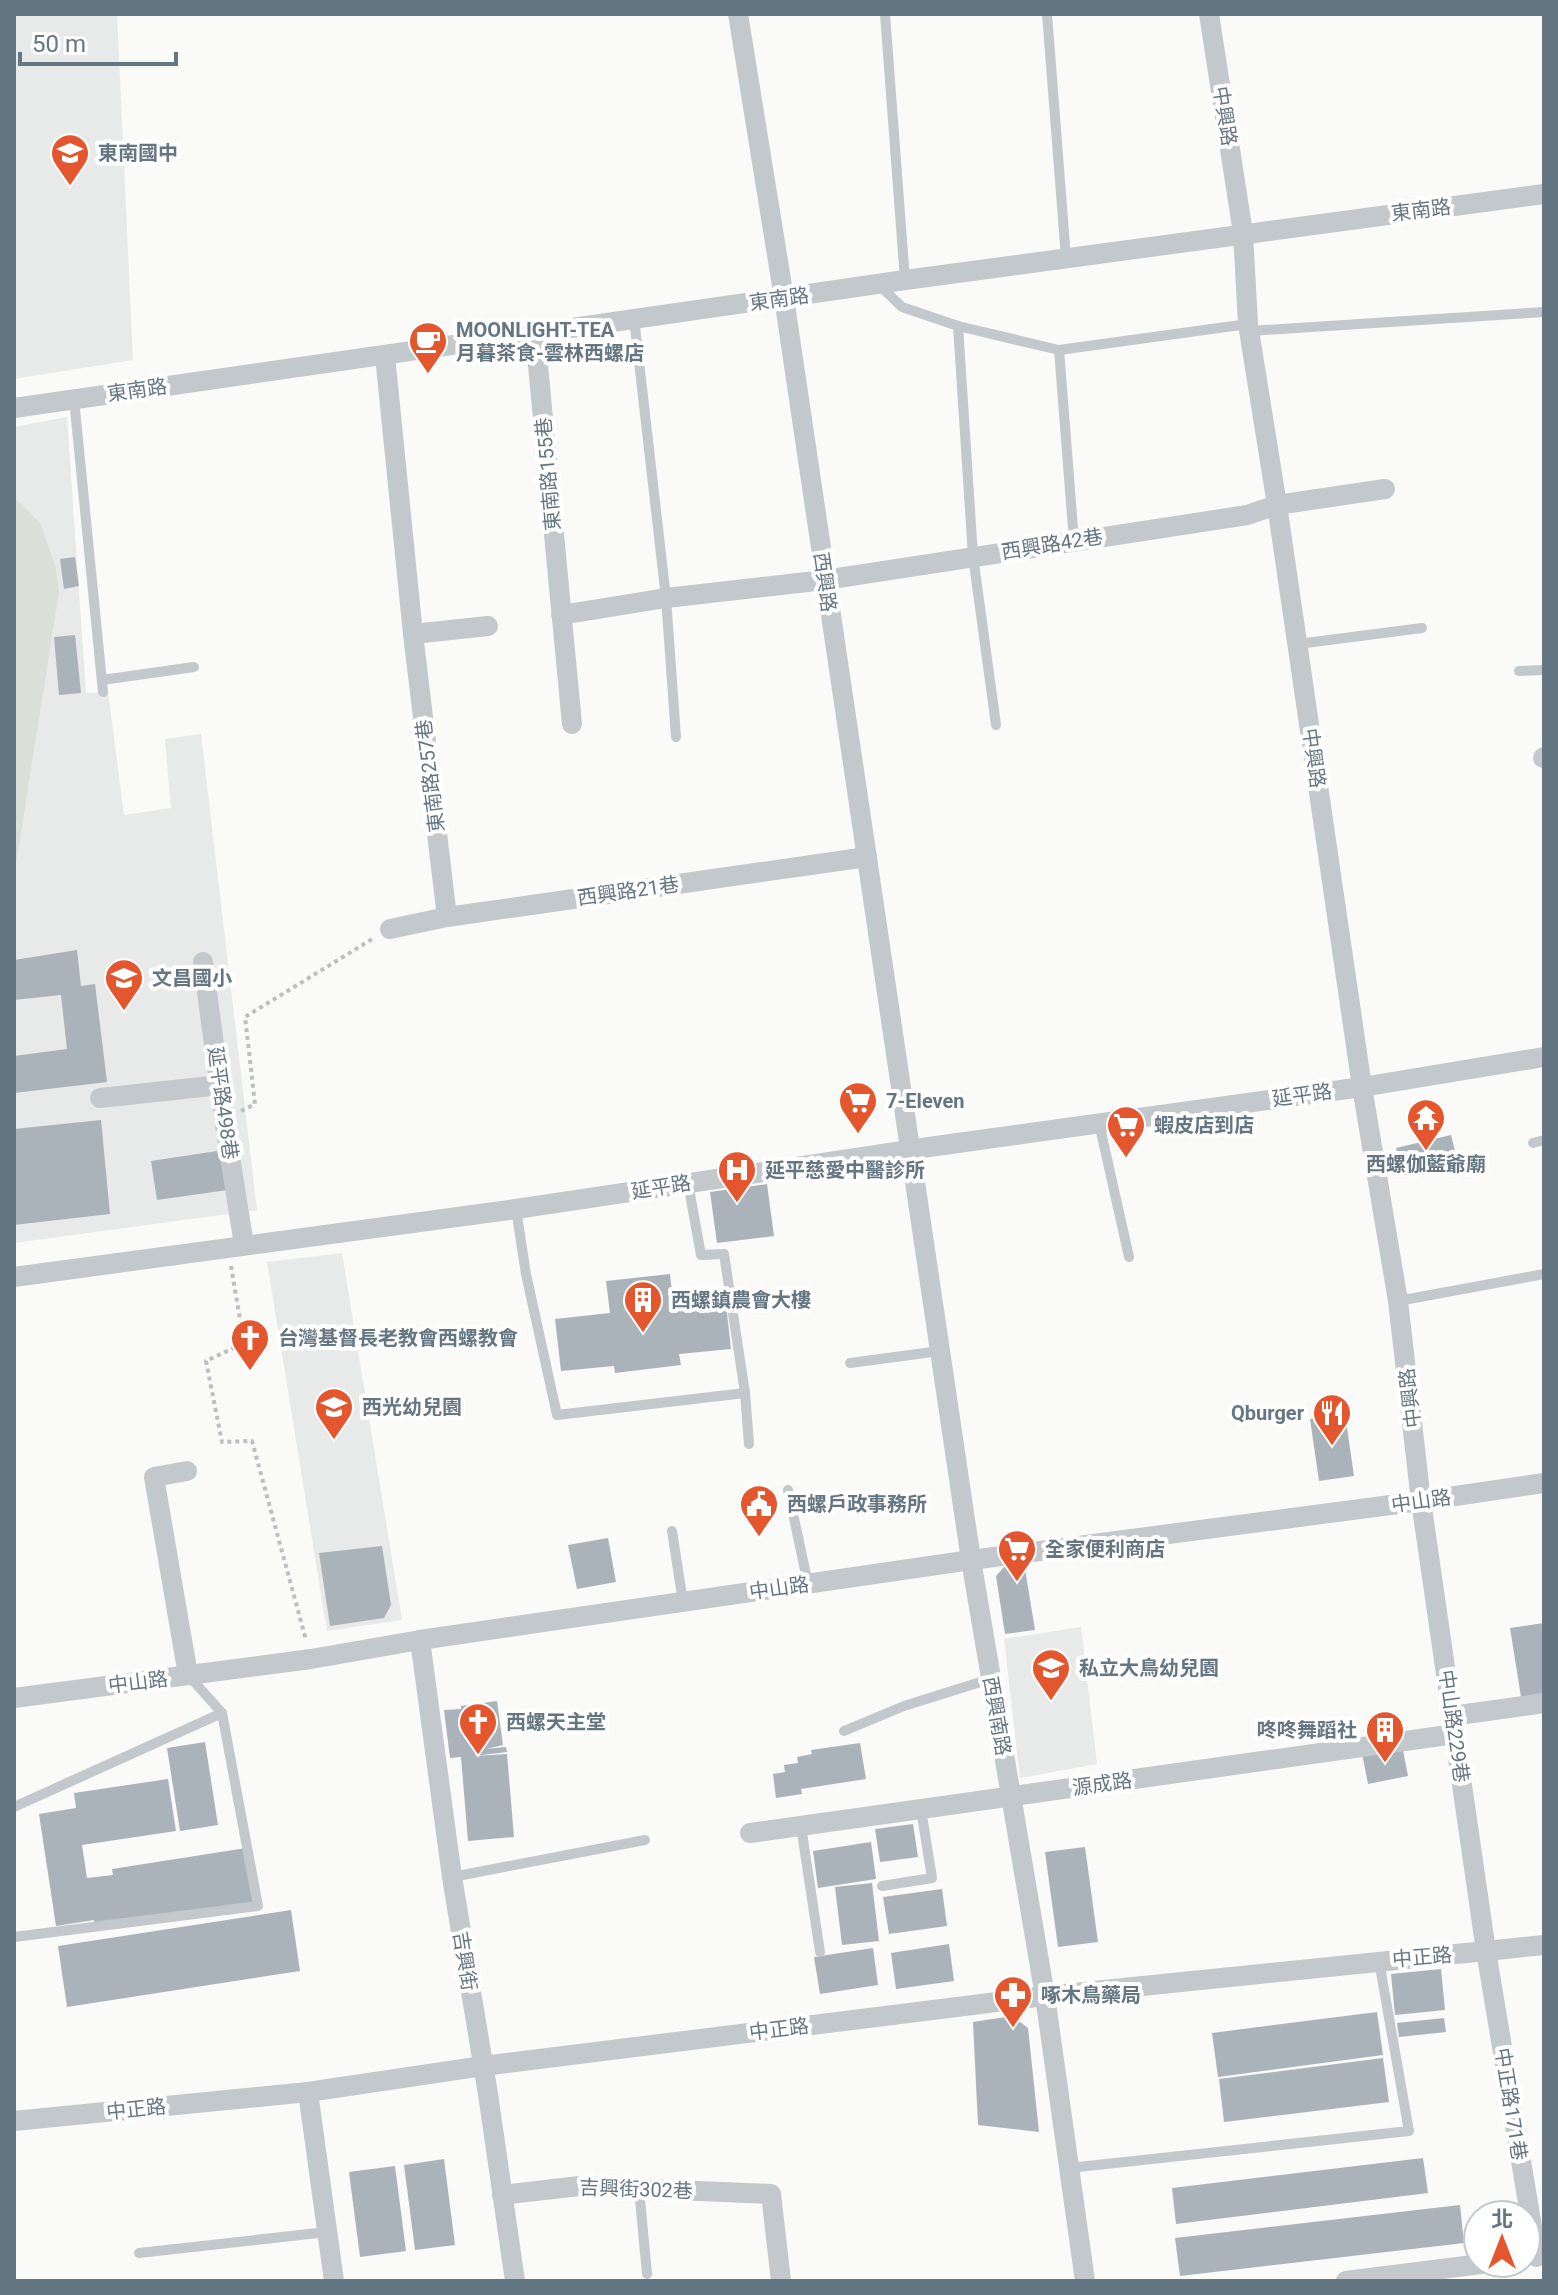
<svg xmlns="http://www.w3.org/2000/svg" width="1558" height="2295" viewBox="0 0 1558 2295" font-family="Roboto,'Noto Sans TC',sans-serif">
<style>
.built{fill:#e8e9e9}
.green{fill:#dadfd7}
.building{fill:#aab3b9}
.lines{fill:none;stroke-linecap:round;stroke-linejoin:round}
.path{stroke:#bbbfc2;stroke-width:4;stroke-dasharray:4 4;stroke-linecap:butt}
.lane{stroke:#c3c8cc;stroke-width:10}
.street{stroke:#c3c8cc;stroke-width:20}
.labels{text-anchor:middle;dominant-baseline:central;stroke-width:8;stroke-linejoin:round;paint-order:stroke}
.street-label{font-size:20px;fill:#657683;stroke:#fff}
.poi-label{font-size:20px;font-weight:bold;fill:#657683;stroke:#fff;text-anchor:start}
</style>
<rect width="100%" height="100%" fill="#fafaf8"/>
<g class="built">
<polygon points="14,14 117,14 133,360 14,379"/>
<polygon points="67,417 86,693 108,692 124,815 171,808 165,739 201,734 257,1210 14,1243 14,427"/>
<polygon points="342,1253 402,1620 327,1631 267,1262"/>
<polygon points="1081,1627 1097,1764 1020,1778 1004,1639"/>
</g>
<polygon class="green" points="14,498 40,523 56,568 59,592 14,876"/>
<g class="building">
<polygon points="75,557 79,586 64,589 60,559"/>
<polygon points="75,635 81,693 59,695 54,637"/>
<polygon points="77,950 81,986 95,984 107,1082 14,1093 14,1056 67,1049 61,995 14,1000 14,960"/>
<polygon points="101,1120 110,1214 14,1225 14,1129"/>
<polygon points="1451,1135 1456,1155 1400,1169 1396,1148"/>
<polygon points="230,1149 235,1189 157,1200 151,1161"/>
<polygon points="767,1184 774,1236 717,1243 710,1192"/>
<polygon points="670,1274 673,1301 725,1295 731,1349 679,1354 681,1365 615,1373 614,1366 561,1371 555,1319 610,1313 606,1281"/>
<polygon points="1345,1414 1354,1476 1319,1481 1310,1419"/>
<polygon points="608,1538 616,1582 577,1589 568,1545"/>
<polygon points="382,1546 391,1605 384,1618 330,1626 319,1553"/>
<polygon points="1024,1563 1035,1630 1005,1634 996,1576 1005,1566"/>
<polygon points="1544,1623 1544,1699 1522,1703 1510,1628"/>
<polygon points="497,1701 503,1745 486,1749 506,1747 507,1752 474,1756 507,1754 514,1837 468,1841 461,1757 450,1758 444,1710 461,1709 461,1706"/>
<polygon points="205,1742 218,1825 180,1831 167,1748"/>
<polygon points="860,1743 866,1779 801,1789 802,1794 776,1798 773,1774 785,1772 784,1765 798,1763 797,1757 812,1754 811,1750"/>
<polygon points="1402,1745 1408,1776 1368,1784 1362,1753"/>
<polygon points="168,1779 176,1831 82,1845 87,1878 113,1875 112,1869 246,1848 254,1902 95,1927 94,1920 56,1926 39,1814 76,1808 74,1793"/>
<polygon points="913,1824 918,1857 880,1862 875,1829"/>
<polygon points="871,1842 876,1879 818,1888 813,1851"/>
<polygon points="1085,1847 1098,1942 1058,1947 1045,1852"/>
<polygon points="872,1883 879,1941 842,1945 835,1887"/>
<polygon points="942,1889 947,1926 889,1934 883,1897"/>
<polygon points="291,1910 300,1971 67,2007 58,1946"/>
<polygon points="949,1944 954,1981 896,1989 891,1953"/>
<polygon points="873,1948 878,1985 820,1994 814,1957"/>
<polygon points="1441,1969 1445,2010 1395,2015 1391,1974"/>
<polygon points="1377,2012 1383,2055 1218,2077 1212,2033"/>
<polygon points="1012,2016 1028,2028 1039,2132 978,2125 973,2022"/>
<polygon points="1444,2018 1446,2032 1399,2037 1397,2023"/>
<polygon points="1383,2058 1389,2102 1224,2122 1219,2079"/>
<polygon points="1423,2158 1428,2193 1176,2224 1172,2188"/>
<polygon points="444,2159 455,2245 415,2250 404,2165"/>
<polygon points="395,2166 406,2251 360,2257 349,2172"/>
<polygon points="1460,2205 1464,2243 1180,2276 1175,2238"/>
</g>
<g class="lines">
<g class="path">
<polyline points="241,1111 255,1104 245,1017 374,938"/>
<polyline points="1395,1175 1450,1163 1456,1155"/>
<polyline points="231,1266 244,1343 206,1361 222,1442 252,1441 306,1640"/>
</g>
<g class="lane">
<polyline points="885,14 905,280"/>
<polyline points="1047,14 1066,258"/>
<polyline points="879,285 902,307 958,326 1059,350 1248,324"/>
<polyline points="634,318 666,598 676,737"/>
<polyline points="958,326 973,556 996,725"/>
<polyline points="1250,331 1544,312"/>
<polyline points="1059,350 1074,541"/>
<polyline points="74,399 103,692"/>
<polyline points="1298,644 1422,628"/>
<polyline points="1519,671 1544,670"/>
<polyline points="102,680 194,667"/>
<polyline points="1099,1123 1129,1257"/>
<polyline points="1533,1143 1544,1140"/>
<polyline points="516,1209 526,1274 557,1415 745,1393 724,1254 701,1255 688,1183"/>
<polyline points="1398,1301 1544,1274"/>
<polyline points="850,1363 940,1351"/>
<polyline points="745,1393 749,1444"/>
<polyline points="788,1490 808,1584"/>
<polyline points="672,1531 683,1602"/>
<polyline points="844,1731 904,1706 990,1679"/>
<polyline points="14,1807 222,1713"/>
<polyline points="801,1826 820,1952"/>
<polyline points="452,1877 645,1840"/>
<polyline points="882,1886 932,1878 921,1809"/>
<polyline points="14,1937 258,1906 222,1713 188,1675"/>
<polyline points="1069,2168 1409,2131 1379,1961"/>
<polyline points="639,2189 647,2274"/>
<polyline points="139,2253 327,2232"/>
</g>
<g class="street">
<polyline points="738,14 784,298 971,1560 1045,1996 1085,2281"/>
<polyline points="1209,14 1243,233 1248,324 1277,505 1362,1087 1398,1301 1421,1501 1486,1951 1537,2257"/>
<polyline points="535,334 572,724"/>
<polyline points="385,356 413,634 447,917"/>
<polyline points="14,408 905,280 1544,194"/>
<polyline points="561,615 666,598 825,580 1247,515 1277,505 1385,489"/>
<polyline points="413,634 488,626"/>
<polyline points="1543,758 1544,757"/>
<polyline points="390,929 447,917 867,857"/>
<polyline points="203,962 224,1119 244,1245"/>
<polyline points="100,1098 220,1085"/>
<polyline points="14,1277 516,1209 929,1147 1362,1087 1544,1057"/>
<polyline points="187,1471 154,1477 188,1675"/>
<polyline points="420,1640 452,1877 488,2094 515,2281"/>
<polyline points="14,1698 311,1659 420,1640 971,1560 1421,1501 1544,1483"/>
<polyline points="1452,1716 1544,1703"/>
<polyline points="750,1833 1455,1734"/>
<polyline points="308,2092 334,2281"/>
<polyline points="14,2121 308,2092 483,2066 1045,1996 1544,1945"/>
<polyline points="502,2195 579,2186 771,2194 781,2281"/>
<polyline points="1346,2281 1489,2263"/>
</g>
</g>
<defs>
<g id="school-pin" transform="scale(2)"><path d="M0 17L-7.5 6A9.5 9.5 0 1 1 7.5 6Z" fill="#e4572e" stroke="#fff"/><path d="M0-5L7-2L0 1L-7-2ZM-4 1L0 2.5L4 1V4Q0 6-4 4Z" fill="#fff"/></g>
<g id="cafe-pin" transform="scale(2)"><path d="M0 17L-7.5 6A9.5 9.5 0 1 1 7.5 6Z" fill="#e4572e" stroke="#fff"/><path d="M-5.5-4.5H6V0H3Q3 3.5 0 3.5H-2.5Q-5.5 3.5-5.5 0ZM3-3.2v2h1.7v-2ZM-6 4.5H4V6H-6Z" fill="#fff"/></g>
<g id="supermarket-pin" transform="scale(2)"><path d="M0 17L-7.5 6A9.5 9.5 0 1 1 7.5 6Z" fill="#e4572e" stroke="#fff"/><path d="M-6-5.5h2.5l.6 2H6L4.5 2H-2.5L-4.4-4H-6ZM-1.5 3.2a1.3 1.3 0 1 0 .1 0ZM3 3.2a1.3 1.3 0 1 0 .1 0Z" fill="#fff"/></g>
<g id="temple-pin" transform="scale(2)"><path d="M0 17L-7.5 6A9.5 9.5 0 1 1 7.5 6Z" fill="#e4572e" stroke="#fff"/><path d="M0-6L5-2H3V0L6.5 2.5H4V6H1.5V3h-3V6H-4V2.5H-6.5L-3 0V-2H-5Z" fill="#fff"/></g>
<g id="hospital-pin" transform="scale(2)"><path d="M0 17L-7.5 6A9.5 9.5 0 1 1 7.5 6Z" fill="#e4572e" stroke="#fff"/><path d="M-5-5h3v3.5h4V-5h3V5h-3V1.5h-4V5h-3Z" fill="#fff"/></g>
<g id="building-pin" transform="scale(2)"><path d="M0 17L-7.5 6A9.5 9.5 0 1 1 7.5 6Z" fill="#e4572e" stroke="#fff"/><path d="M-4-6H4V6H1V3H-1V6H-4ZM-2.5-4.3h1.7v1.8h-1.7ZM.8-4.3h1.7v1.8H.8ZM-2.5-1h1.7V.8h-1.7ZM.8-1h1.7V.8H.8Z" fill="#fff"/></g>
<g id="church-pin" transform="scale(2)"><path d="M0 17L-7.5 6A9.5 9.5 0 1 1 7.5 6Z" fill="#e4572e" stroke="#fff"/><path d="M-1.2-6h2.4v3.5h3.3v2.4h-3.3V6h-2.4V-.1h-3.3v-2.4h3.3Z" fill="#fff"/></g>
<g id="restaurant-pin" transform="scale(2)"><path d="M0 17L-7.5 6A9.5 9.5 0 1 1 7.5 6Z" fill="#e4572e" stroke="#fff"/><path d="M-5-6h1v4h1v-4h1v4h1v-4h1v5L-1.5 .5V6h-2V.5L-5-1ZM5-6V6H3V1.5H1.5Q1.5-4 5-6Z" fill="#fff"/></g>
<g id="civic-pin" transform="scale(2)"><path d="M0 17L-7.5 6A9.5 9.5 0 1 1 7.5 6Z" fill="#e4572e" stroke="#fff"/><path d="M-.6-6.5H3V-4.5H.6V-3L4-1V1h2V6H-6V1h2V-1L-.6-3ZM-1.2 2.5V6h2.4V2.5Z" fill="#fff"/></g>
<g id="pharmacy-pin" transform="scale(2)"><path d="M0 17L-7.5 6A9.5 9.5 0 1 1 7.5 6Z" fill="#e4572e" stroke="#fff"/><path d="M-2-6h4v4h4v4h-4v4h-4v-4h-4v-4h4Z" fill="#fff"/></g>
</defs>
<g fill-rule="evenodd">
<use href="#school-pin" x="70" y="153"/>
<use href="#cafe-pin" x="428" y="341"/>
<use href="#school-pin" x="124" y="978"/>
<use href="#supermarket-pin" x="858" y="1101"/>
<use href="#temple-pin" x="1426" y="1118"/>
<use href="#supermarket-pin" x="1126" y="1125"/>
<use href="#hospital-pin" x="737" y="1170"/>
<use href="#building-pin" x="643" y="1300"/>
<use href="#church-pin" x="250" y="1338"/>
<use href="#school-pin" x="334" y="1407"/>
<use href="#restaurant-pin" x="1332" y="1413"/>
<use href="#civic-pin" x="759" y="1504"/>
<use href="#supermarket-pin" x="1017" y="1549"/>
<use href="#school-pin" x="1051" y="1668"/>
<use href="#church-pin" x="478" y="1722"/>
<use href="#building-pin" x="1385" y="1730"/>
<use href="#pharmacy-pin" x="1013" y="1995"/>
</g>
<g class="labels">
<g class="street-label">
<text transform="translate(1225 116) rotate(81)">中興路</text>
<text transform="translate(1421 210) rotate(-7)">東南路</text>
<text transform="translate(779 299) rotate(-8)">東南路</text>
<text transform="translate(137 390) rotate(-8)">東南路</text>
<text transform="translate(548 474) rotate(-95)">東南路155巷</text>
<text transform="translate(1052 544) rotate(-9)">西興路42巷</text>
<text transform="translate(825 582) rotate(82)">西興路</text>
<text transform="translate(1314 758) rotate(82)">中興路</text>
<text transform="translate(430 776) rotate(-97)">東南路257巷</text>
<text transform="translate(628 891) rotate(-8)">西興路21巷</text>
<text transform="translate(1302 1095) rotate(-8)">延平路</text>
<text transform="translate(223 1103) rotate(82)">延平路498巷</text>
<text transform="translate(661 1187) rotate(-9)">延平路</text>
<text transform="translate(1410 1398) rotate(-97)">中興路</text>
<text transform="translate(1421 1501) rotate(-8)">中山路</text>
<text transform="translate(779 1588) rotate(-8)">中山路</text>
<text transform="translate(138 1682) rotate(-7)">中山路</text>
<text transform="translate(997 1716) rotate(80)">西興南路</text>
<text transform="translate(1454 1726) rotate(82)">中山路229巷</text>
<text transform="translate(1102 1784) rotate(-8)">源成路</text>
<text transform="translate(1422 1957) rotate(-5)">中正路</text>
<text transform="translate(465 1961) rotate(81)">吉興街</text>
<text transform="translate(779 2029) rotate(-7)">中正路</text>
<text transform="translate(1511 2104) rotate(81)">中正路171巷</text>
<text transform="translate(136 2109) rotate(-6)">中正路</text>
<text transform="translate(636 2189) rotate(2)">吉興街302巷</text>
</g>
<g class="poi-label">
<text x="98" y="153">東南國中</text>
<text x="456" y="330">MOONLIGHT-TEA<tspan x="456" dy="23">月暮茶食-雲林西螺店</tspan></text>
<text x="152" y="978">文昌國小</text>
<text x="886" y="1101">7-Eleven</text>
<text x="1154" y="1125">蝦皮店到店</text>
<text x="1426" y="1164" text-anchor="middle">西螺伽藍爺廟</text>
<text x="765" y="1170">延平慈愛中醫診所</text>
<text x="671" y="1300">西螺鎮農會大樓</text>
<text x="278" y="1338">台灣基督長老教會西螺教會</text>
<text x="362" y="1407">西光幼兒園</text>
<text x="1304" y="1413" text-anchor="end">Qburger</text>
<text x="787" y="1504">西螺戶政事務所</text>
<text x="1045" y="1549">全家便利商店</text>
<text x="1079" y="1668">私立大鳥幼兒園</text>
<text x="506" y="1722">西螺天主堂</text>
<text x="1357" y="1730" text-anchor="end">咚咚舞蹈社</text>
<text x="1041" y="1995">啄木鳥藥局</text>
</g>
</g>
<rect width="1558" height="2295" fill="none" stroke="#657683" stroke-width="32"/>
<g transform="translate(1502 2239)"><circle r="38" fill="#ffffff" stroke="#c1c8cd" stroke-width="2"/>
<path d="M0-6L14 30L0 20L-14 30Z" fill="#e4572e"/>
<text y="-12" font-size="22" font-weight="bold" text-anchor="middle" fill="#657683">北</text>
</g>
<path d="M20 52v12h156v-12" fill="none" stroke="#657683" stroke-width="4"/>
<text x="32" y="52" font-size="24" fill="#657683" stroke="#ffffff" stroke-width="6" paint-order="stroke">50 m</text>
</svg>
